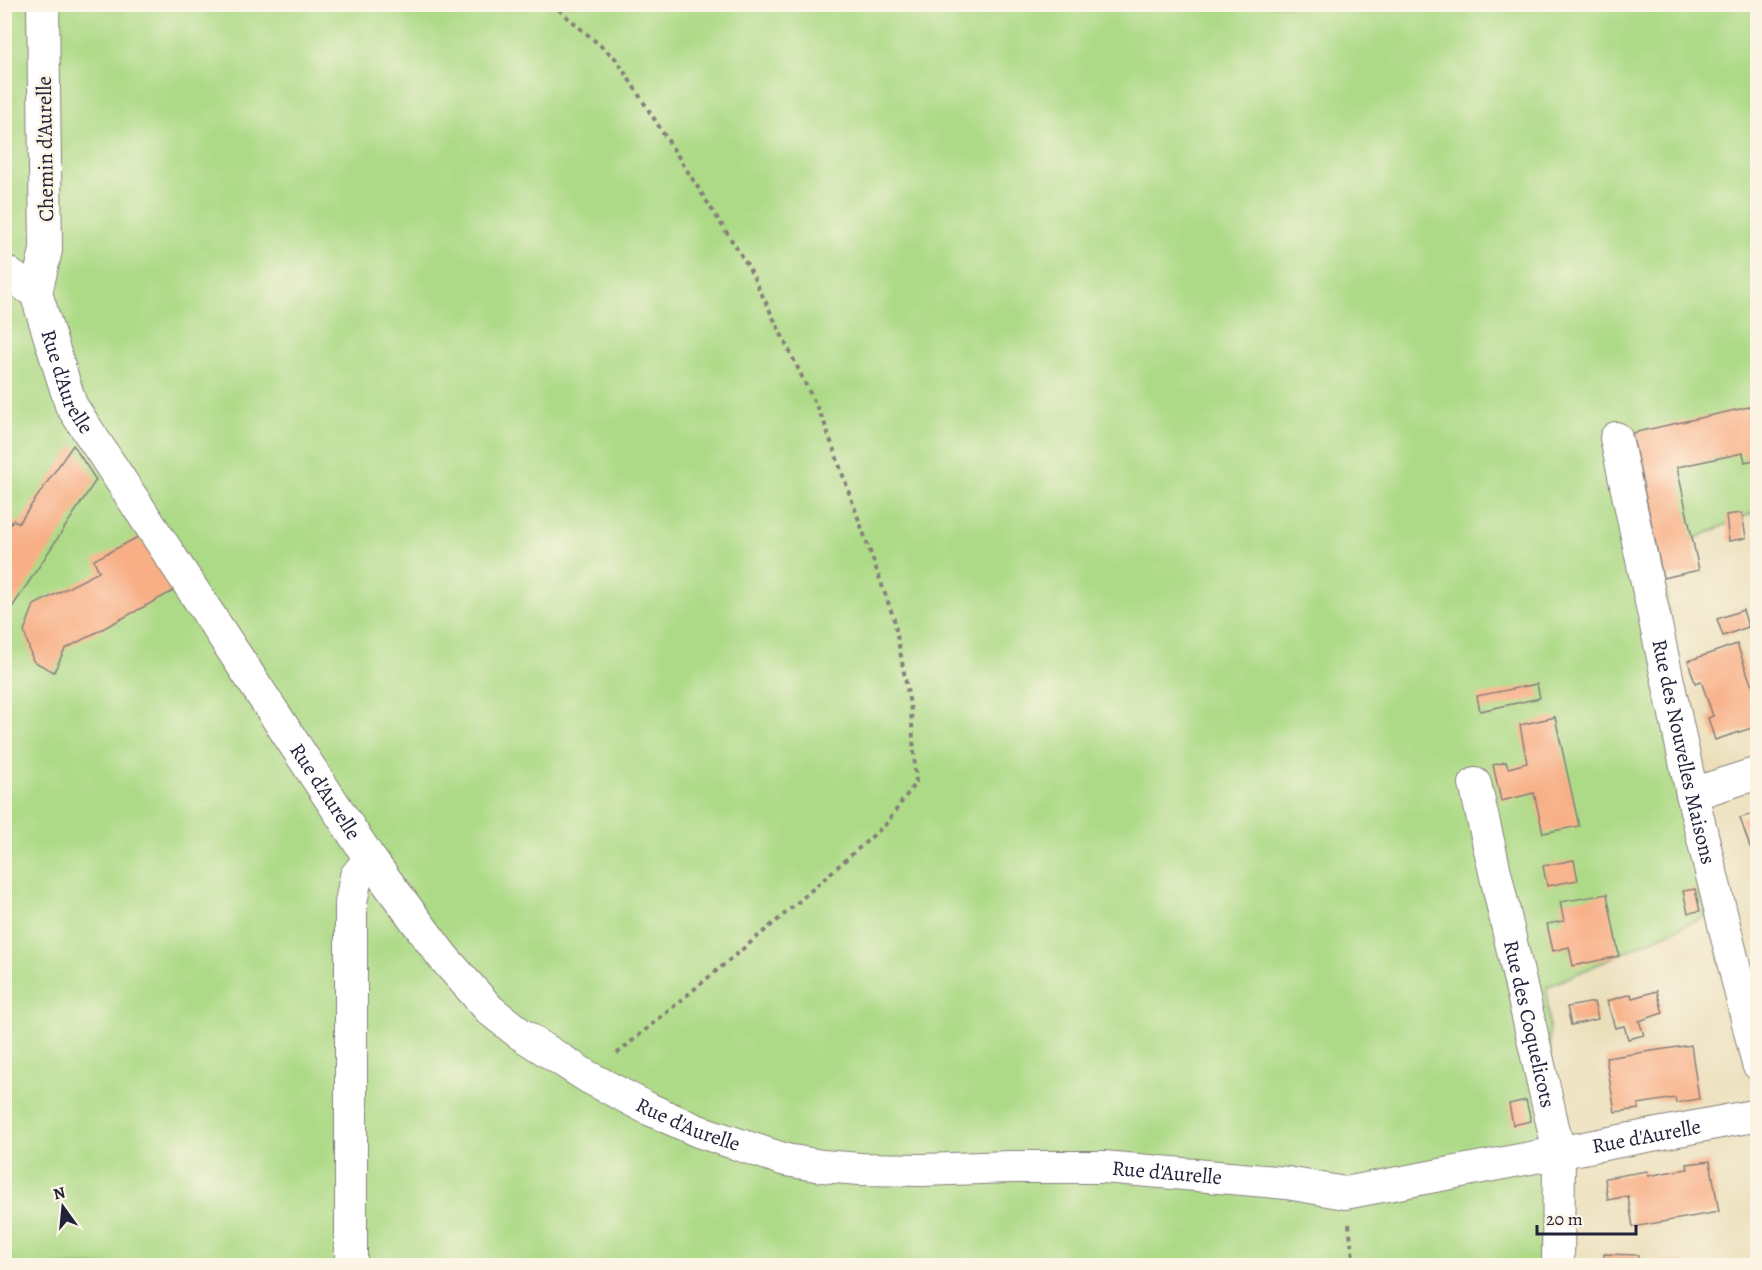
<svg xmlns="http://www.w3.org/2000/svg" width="1762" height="1270" viewBox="0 0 1762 1270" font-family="Alegreya,serif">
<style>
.green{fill:#adda87;stroke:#687e61;stroke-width:1.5}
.building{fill:#f8af86}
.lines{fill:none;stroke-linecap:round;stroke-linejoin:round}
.street-casing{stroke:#86807b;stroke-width:34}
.path{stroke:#86807b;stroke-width:4;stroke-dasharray:4.5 4.5;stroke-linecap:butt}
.street{stroke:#fff;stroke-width:32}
.labels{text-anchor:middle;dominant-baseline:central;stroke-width:5;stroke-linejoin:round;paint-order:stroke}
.street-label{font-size:21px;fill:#22223b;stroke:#fcf5e5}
</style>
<rect width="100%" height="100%" fill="#fcf5e5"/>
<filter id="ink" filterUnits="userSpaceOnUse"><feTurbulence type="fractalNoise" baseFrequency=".0167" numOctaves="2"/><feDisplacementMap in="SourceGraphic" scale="12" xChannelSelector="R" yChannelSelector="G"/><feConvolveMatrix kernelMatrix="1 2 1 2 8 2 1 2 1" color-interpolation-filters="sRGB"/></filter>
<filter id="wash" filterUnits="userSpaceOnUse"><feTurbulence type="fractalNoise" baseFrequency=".008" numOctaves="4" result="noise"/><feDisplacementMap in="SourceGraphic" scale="24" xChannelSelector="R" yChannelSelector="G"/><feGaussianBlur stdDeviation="1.35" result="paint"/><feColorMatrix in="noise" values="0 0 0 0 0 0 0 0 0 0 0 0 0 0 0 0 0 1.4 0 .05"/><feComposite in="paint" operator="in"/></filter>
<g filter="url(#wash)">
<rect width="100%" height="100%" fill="#ebdfbb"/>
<polygon class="green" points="5,5 1757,5 1757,511 1659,554 1721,909 1547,987 1562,1265 5,1266"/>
<g id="blocks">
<g class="building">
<polygon points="1758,405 1758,459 1745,462 1743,453 1677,467 1699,570 1663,578 1632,433"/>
<polygon points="73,445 96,480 11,609 4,605 4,534 13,520 19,523"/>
<polygon points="1742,513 1746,538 1729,541 1726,515"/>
<polygon points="138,537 177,589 65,649 54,672 33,661 24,631 34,605 99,572 94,560"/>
<polygon points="1743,610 1748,627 1723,636 1717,619"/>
<polygon points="1737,644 1751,684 1758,681 1758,726 1715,740 1708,718 1713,716 1701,681 1695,683 1688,661"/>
<polygon points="1537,684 1540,698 1480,711 1477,696"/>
<polygon points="1555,717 1579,826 1543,833 1534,793 1501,801 1493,765 1506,762 1508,768 1527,763 1520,725"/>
<polygon points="1758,812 1758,844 1750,847 1740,818"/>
<polygon points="1574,860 1578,880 1547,886 1543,866"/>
<polygon points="1695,889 1700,911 1688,913 1683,891"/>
<polygon points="1607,894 1619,956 1573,966 1569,947 1553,951 1547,924 1564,921 1560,902"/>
<polygon points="1657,991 1663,1013 1639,1021 1644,1035 1628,1039 1624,1026 1615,1028 1607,1001 1631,994 1632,998"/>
<polygon points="1594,1002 1598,1019 1571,1025 1567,1007"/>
<polygon points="1691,1045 1699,1099 1676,1103 1675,1098 1638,1104 1639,1109 1615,1112 1606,1058"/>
<polygon points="1526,1100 1531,1121 1513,1125 1509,1104"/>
<polygon points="1710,1161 1719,1212 1633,1227 1628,1196 1608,1200 1605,1178 1647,1171 1648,1176 1669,1172 1688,1169 1687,1164"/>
<polygon points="1604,1254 1638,1255 1637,1266 1604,1266"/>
<rect x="1646" y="1262" width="37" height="4"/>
</g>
</g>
</g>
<g filter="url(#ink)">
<use href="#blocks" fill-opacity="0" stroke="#86807b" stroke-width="1.5"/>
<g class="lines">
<g class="street-casing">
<g id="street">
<polyline points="4,271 36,293"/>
<path id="s1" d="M 36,293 L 71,405 L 370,859 L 443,957 L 490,1010 L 519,1033 L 588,1077 L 649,1109 L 698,1131 L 786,1160 L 822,1166 L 860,1169 L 922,1170 L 1010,1167 L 1103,1167 L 1287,1183 L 1345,1193 L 1758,1115"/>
<polyline points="36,293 46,250 43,4"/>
<path id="s2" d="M 1616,438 L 1692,794 L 1758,1064"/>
<path id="s3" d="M 1475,784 L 1559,1153 L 1558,1266"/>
<polyline points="1692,794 1758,773"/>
<polyline points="351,1266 351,903 356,876 370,859"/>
</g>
</g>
<g class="path">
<polyline points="552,4 616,59 748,266 824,422 894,619 911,710 916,782 886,824 780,918 614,1056"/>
<polyline points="1349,1224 1354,1266"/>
</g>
<use href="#street" class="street"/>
</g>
</g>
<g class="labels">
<g class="street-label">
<text transform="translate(45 149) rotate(-91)">Chemin d'Aurelle</text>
<text stroke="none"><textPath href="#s1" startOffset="94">Rue d'Aurelle</textPath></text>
<text stroke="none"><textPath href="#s2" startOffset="321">Rue des Nouvelles Maisons</textPath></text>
<text stroke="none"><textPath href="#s1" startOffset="580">Rue d'Aurelle</textPath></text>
<text stroke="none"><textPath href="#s3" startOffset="246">Rue des Coquelicots</textPath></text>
<text stroke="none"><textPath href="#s1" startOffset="1084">Rue d'Aurelle</textPath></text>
<text stroke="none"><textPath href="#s1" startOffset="2056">Rue d'Aurelle</textPath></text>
<text stroke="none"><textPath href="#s1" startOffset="1570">Rue d'Aurelle</textPath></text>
</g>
</g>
<rect width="1762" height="1270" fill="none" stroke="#fcf5e5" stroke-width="24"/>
<g transform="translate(63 1207) rotate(345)" stroke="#fcf5e5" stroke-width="4.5" paint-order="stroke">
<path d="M0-4.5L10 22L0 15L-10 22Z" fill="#22223b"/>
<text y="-9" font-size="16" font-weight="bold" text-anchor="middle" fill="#22223b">N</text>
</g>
<path d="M1537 1225v9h99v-9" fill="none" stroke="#22223b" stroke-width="3"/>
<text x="1546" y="1225" font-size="18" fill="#22223b" stroke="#fcf5e5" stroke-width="4.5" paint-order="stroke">20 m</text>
</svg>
